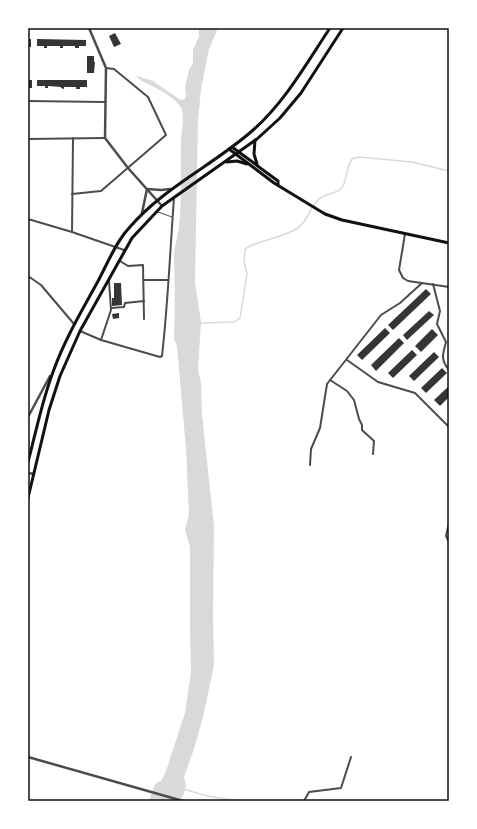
<svg xmlns="http://www.w3.org/2000/svg" width="477" height="829" viewBox="0 0 477 829" font-family="Roboto,sans-serif">
<style>
.water{fill:#d9d9d9}
.lines{fill:none;stroke-linecap:round;stroke-linejoin:round}
.stream{stroke:#d9d9d9;stroke-width:1.5}
.building{fill:#353535}
.service{stroke:#4c4c4c;stroke-width:1}
.minor{stroke:#4c4c4c;stroke-width:2}
.tertiary{stroke:#4c4c4c;stroke-width:2.5}
.secondary{stroke:#111;stroke-width:3}
.neatline{fill:none;stroke:#111;stroke-width:1.5}
</style>
<rect width="100%" height="100%" fill="#fff"/>
<path class="water" d="M 199,28 L 218,28 L 209,49 L 201,89 L 198,120 L 195,283 L 201,322 L 198,370 L 201,383 L 202,415 L 214,526 L 213,617 L 214,665 L 203,717 L 194,749 L 184,777 L 186,786 L 184,793 L 180,801 L 149,801 L 155,784 L 162,780 L 167,768 L 185,713 L 191,672 L 190,634 L 190,547 L 185,530 L 189,514 L 186,449 L 177,346 L 174,339 C 175,312 175,285 174,257 C 174,247 178,237 179,227 C 182,199 180,170 181,142 C 181,133 186,114 180,106 C 175,99 164,92 156,88 C 149,84 141,82 136,76 L 153,81 L 179,99 L 184,100 L 186,95 L 185,87 L 189,70 L 193,63 L 193,50 L 199,36 Z"/>
<g class="lines">
<g class="stream">
<path d="M 200,323 L 234,322 L 240,318 L 247,274 L 244,261 L 245,249 C 260,239 280,239 296,229 C 307,223 309,209 318,200 C 324,193 335,195 342,188 C 347,181 346,167 352,159 L 359,157 L 412,162 L 449,171"/>
<polyline points="184,789 207,796 238,801"/>
</g>
</g>
<g class="building">
<polygon points="115,33 121,44 114,47 109,36"/>
<rect x="28" y="39" width="3" height="8"/>
<polygon points="37,39 86,40 86,46 79,46 79,48 75,48 75,46 63,46 63,48 60,48 60,46 47,46 47,48 44,48 44,46 37,46"/>
<polygon points="87,56 94,56 94,62 95,62 94,73 87,73"/>
<rect x="28" y="80" width="4" height="8"/>
<polygon points="37,80 87,80 87,87 80,87 80,89 76,89 76,87 64,87 64,89 61,88 61,87 48,86 48,88 45,88 45,86 37,86"/>
<polygon points="114,283 121,283 122,305 112,306 112,298 114,298"/>
<polygon points="426,289 431,294 393,330 388,325"/>
<polygon points="429,311 434,315 407,340 403,335"/>
<polygon points="119,313 119,318 113,319 112,314"/>
<polygon points="385,328 390,333 362,360 357,355"/>
<polygon points="432,329 438,335 421,352 415,346"/>
<polygon points="399,338 404,343 376,371 371,365"/>
<polygon points="412,350 417,355 393,378 388,373"/>
<polygon points="434,352 439,357 414,381 409,376"/>
<polygon points="442,368 447,373 426,393 421,388"/>
<polygon points="449,386 449,397 440,406 434,400"/>
</g>
<g class="lines">
<polyline class="service" points="158,212 172,217"/>
<g class="minor">
<polyline points="28,101 105,102"/>
<polyline points="28,139 105,138"/>
<polyline points="72,194 101,191 166,135 148,97 114,69 106,68"/>
<polyline points="28,219 72,232 124,250"/>
<polyline points="72,232 73,138"/>
<polyline points="405,234 399,270 403,278 408,281 449,287"/>
<polyline points="120,261 128,266 143,265 144,319"/>
<polyline points="28,276 41,285 74,324"/>
<polyline points="143,280 168,280"/>
<path d="M 433,284 L 440,311 L 437,324 L 446,342 C 443,354 440,359 449,370"/>
<polyline points="111,308 124,307 125,303 144,301"/>
<path d="M 80,331 L 101,340 L 160,357 L 162,356 C 168,304 170,251 174,198"/>
<polyline points="101,340 111,310 109,281"/>
<polyline points="347,360 378,382 415,393 449,427"/>
<polyline points="330,380 347,391 354,400 359,419 362,425 362,430 374,441 373,454"/>
<polyline points="310,465 311,449 320,428 327,384 381,315 400,303 422,283"/>
<polyline points="449,523 446,536 449,542"/>
<polyline points="304,801 309,792 341,788 351,757"/>
</g>
<g class="tertiary">
<polyline points="89,28 106,68 105,138 128,168 162,206"/>
<polyline points="142,213 147,189 161,190 170,189"/>
<polyline points="28,417 50,376"/>
<polyline points="28,473 34,474"/>
<polyline points="28,757 183,801"/>
</g>
<g class="secondary">
<polyline points="255,140 254,154 257,164"/>
<polyline points="232,147 278,181 278,184"/>
<polyline points="229,149 274,183 325,214 342,220 449,243"/>
<polyline points="227,162 237,161 247,164"/>
<path d="M 28,462 C 36,432 42,401 53,372 C 64,341 81,312 97,283 C 107,265 115,243 129,228 C 164,187 212,166 252,131 C 285,102 306,64 330,28"/>
<polyline points="28,498 49,410 60,376 80,331 132,238 162,206 257,139 280,118 301,93 343,28"/>
</g>
</g>
<rect width="477" height="829" fill="none" stroke="#ffffff" stroke-width="58"/>
<rect x="29" y="29" width="419" height="771" class="neatline"/>
</svg>
